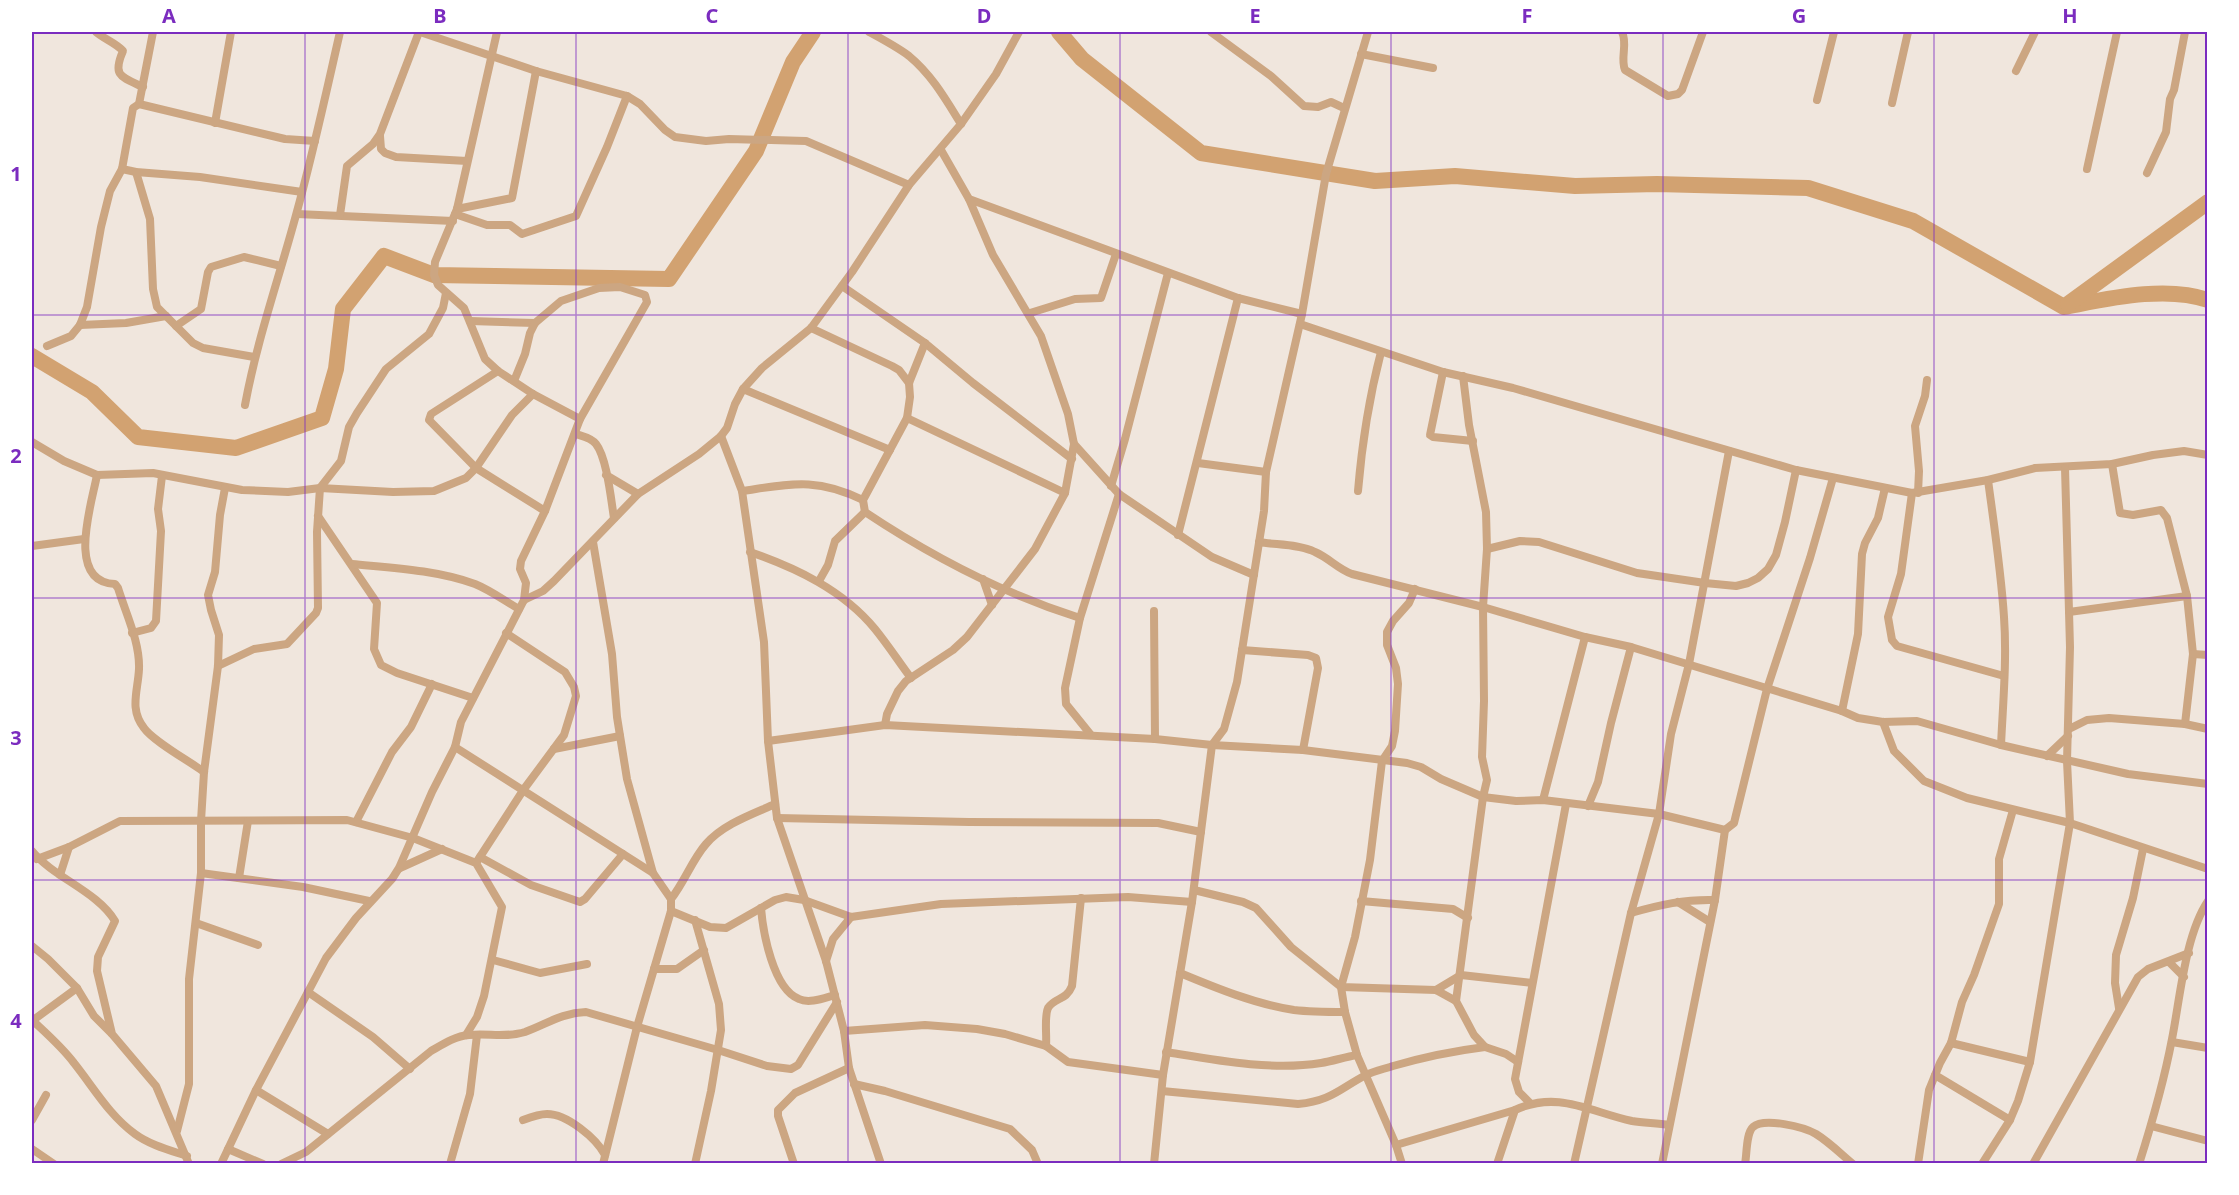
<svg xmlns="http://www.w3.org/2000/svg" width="2239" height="1195" viewBox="0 0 2239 1195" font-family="'Noto Sans',sans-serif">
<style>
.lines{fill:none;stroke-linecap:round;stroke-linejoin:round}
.river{stroke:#d2a271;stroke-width:16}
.street{stroke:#cca682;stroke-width:8}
.grid{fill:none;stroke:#7b2cbf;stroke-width:1.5;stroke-opacity:0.55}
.neatline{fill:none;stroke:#7b2cbf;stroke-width:2}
.grid-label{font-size:20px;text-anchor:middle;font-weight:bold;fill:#7b2cbf}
</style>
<rect width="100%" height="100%" fill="#f0e6dd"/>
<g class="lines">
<g class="river">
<path d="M 1059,32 L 1082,59 L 1201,153 L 1375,181 L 1455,176 L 1575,186 L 1657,184 L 1808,188 L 1913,221 L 2064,307 C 2107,299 2165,285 2208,300"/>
<polyline points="2068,304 2208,202"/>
<polyline points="32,356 92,392 138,437 236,448 322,418 336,369 343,309 384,256 434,275 669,279 756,151 793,62 813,32"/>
</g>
<g class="street">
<path d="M 96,32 C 104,39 116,43 123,51 C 112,76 121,77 143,87"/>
<polyline points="420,32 536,71 627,96 640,104 665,130 675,137 706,141 729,139 806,141 909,185"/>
<polyline points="497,32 457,209 435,262 434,275 438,285 464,308 485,359 498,371 533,394 580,419"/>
<path d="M 869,32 C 882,39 897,47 909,56 C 932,75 946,100 961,124"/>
<polyline points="1211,32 1271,76 1304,106 1318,107 1331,102 1344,108"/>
<path d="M 1622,32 C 1628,44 1620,58 1625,70 L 1668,96 L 1678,94 L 1682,90 L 1703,32"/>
<polyline points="1361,54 1433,68"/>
<polyline points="2016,71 2035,32"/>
<polyline points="1817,100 1834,32"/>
<polyline points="1892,103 1908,32"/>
<polyline points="139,104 285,139 315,141"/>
<polyline points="215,123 231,32"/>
<polyline points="380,136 381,149 385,153 396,157 467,161"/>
<polyline points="941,150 969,199 1238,298 1302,314"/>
<polyline points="122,169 136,172 200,177 302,192"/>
<polyline points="2087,169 2117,32"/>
<polyline points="136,172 150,219 153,289 157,307 193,343 203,348 254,357"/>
<polyline points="2147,173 2166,132 2170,99 2174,90 2185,32"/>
<polyline points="969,199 993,255 1041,336 1068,414 1074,444 1119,494 1212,557 1254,575"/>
<polyline points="457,209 512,198 536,71"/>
<polyline points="297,214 453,221"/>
<polyline points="455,214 487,225 510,225 522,234 576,216 607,147 627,96"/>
<polyline points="340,215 347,166 373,144 380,134 419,32"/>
<polyline points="842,286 925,343 973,383 1072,459"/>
<polyline points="1030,313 1075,299 1101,298 1116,254"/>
<polyline points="470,321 535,323"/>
<polyline points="1300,324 1443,372 1513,388 1796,470 1912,493 1988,480 2035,468 2112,464 2153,455 2184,451 2208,455"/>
<polyline points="80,325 126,323 166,316"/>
<polyline points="176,326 201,309 208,272 211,267 244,257 281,266"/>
<polyline points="811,328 892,366 899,370 909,383"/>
<path d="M 925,343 L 909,383 L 910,397 L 907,418 L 863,500 L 865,512 C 931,556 1004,594 1080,618"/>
<polyline points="47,346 71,336 80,325 87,307 101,227 110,191 122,169 133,108 139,104 153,32"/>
<polyline points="498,371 431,414 429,420 476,468 545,511"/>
<polyline points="1443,372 1430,435 1433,437 1473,441"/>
<polyline points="514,381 525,354 530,333 535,323 561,301 599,288 620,287 645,295 647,302 580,419 545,511 521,561 520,569 526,583 524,600"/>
<polyline points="743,389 890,450"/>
<path d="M 245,405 C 257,340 279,278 296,215 C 313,154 326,93 340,32"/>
<polyline points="907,418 1065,493"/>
<path d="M 576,434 C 582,436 592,438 596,444 C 607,458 611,500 614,518"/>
<polyline points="721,436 742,491 764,642 768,741 777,818 826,961 844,1031 849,1068 881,1164"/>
<polyline points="32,442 64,461 97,475 153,473 242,490 288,492 320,488 393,492 434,491 466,478 476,468 512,415 533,394"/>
<polyline points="1198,463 1266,472"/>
<polyline points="2112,464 2120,513 2133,515 2161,510 2167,518 2187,596 2193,654 2185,724"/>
<path d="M 97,475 C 92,503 65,582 115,584 L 118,588 C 126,614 140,642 139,669 C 138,691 129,709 144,728 C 153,741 189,761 204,772"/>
<polyline points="606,475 638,494"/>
<path d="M 1988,480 C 1994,525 2001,571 2004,617 C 2007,659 2003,703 2001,745"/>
<polyline points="1111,486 1125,439 1168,273"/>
<path d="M 742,491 C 791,484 816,477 863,500"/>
<path d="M 1358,491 C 1362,443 1369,398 1381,352"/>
<polyline points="1912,493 1901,574 1888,617 1892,640 1897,646 2004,676"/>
<polyline points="1918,493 1919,471 1915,426 1925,396 1927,380"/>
<polyline points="318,516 377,603 374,649 381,665 397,673 473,698"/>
<polyline points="1178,535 1238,298"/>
<polyline points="593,542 612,654 617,717 627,779 653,873 671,899 671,911 637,1027 603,1164"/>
<path d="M 1259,542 C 1276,545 1299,544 1315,552 C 1329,558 1338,569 1352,574 L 1483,607 L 1585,637 L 1631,647 L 1842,711 L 1858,718 L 1883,722 L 1917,721 L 2001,745 L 2128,774 L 2208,784"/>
<polyline points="32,546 84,539"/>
<polyline points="1487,549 1520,541 1539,542 1637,573 1705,583 1736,586 1748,583 1758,578 1768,569 1776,555 1785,522 1796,470"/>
<path d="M 750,552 C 796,568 843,590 875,629 C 888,645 899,662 911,678"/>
<path d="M 352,564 C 393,568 436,570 475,584 C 490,590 505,601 519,609"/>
<polyline points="983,579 992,605"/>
<polyline points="819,581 828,565 835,541 865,512"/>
<polyline points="1154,611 1155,739"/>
<polyline points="2069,612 2187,596"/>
<polyline points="132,633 151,628 156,621 161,531 158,509 162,476"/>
<polyline points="1242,650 1308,655 1316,658 1318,668 1303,750"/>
<polyline points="2193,654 2208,655"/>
<polyline points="218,666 254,649 287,644 316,613 318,608 317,532 320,488 341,461 349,427 357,413 386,369 429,334 443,308 446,293"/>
<polyline points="1842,711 1858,634 1862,554 1865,543 1878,518 1885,488"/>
<polyline points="1883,722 1894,751 1924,781 1967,798 2070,823 2208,869"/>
<polyline points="885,725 887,714 898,691 906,681 953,650 967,637 1035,549 1065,493 1074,444"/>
<polyline points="2069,729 2087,720 2109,718 2185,724 2208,729"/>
<polyline points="1091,735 1066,704 1065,688 1080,618 1119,494"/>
<polyline points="768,741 885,725 1155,739 1212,745 1303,750 1407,763 1421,767 1441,779 1483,797 1516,801 1543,800 1659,814 1725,830 1734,823 1767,689 1810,558 1833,478"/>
<polyline points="455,747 653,873"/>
<polyline points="554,749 620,736"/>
<polyline points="2047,756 2068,736"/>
<polyline points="1543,800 1585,637"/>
<polyline points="1588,806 1598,782 1611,723 1631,647"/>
<polyline points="777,818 969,822 1158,823 1201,832"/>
<polyline points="356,822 392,752 411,727 432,684"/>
<path d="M 32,851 C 54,878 97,891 115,921 L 98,957 L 97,971 L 112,1034 L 156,1086 L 189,1164"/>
<polyline points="480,857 531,885 580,902 585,899 623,854"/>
<polyline points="37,859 69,847 120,821 347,820 413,838 476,863 502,907 484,996 477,1017 466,1035"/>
<polyline points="476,863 524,789 564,735 576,696 574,687 565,672 506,633"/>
<polyline points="400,868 442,849"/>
<polyline points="201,873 303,887 369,901"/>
<polyline points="60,875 69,847"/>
<polyline points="239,878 248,821"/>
<polyline points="1194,890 1243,902 1256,908 1291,947 1341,987 1436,990 1456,1001 1474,1035 1485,1047 1506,1054 1518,1062"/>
<path d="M 671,899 C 685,881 692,860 706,844 C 723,824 753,814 775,804"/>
<polyline points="1361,901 1453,909 1468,918"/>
<polyline points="1678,902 1710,922"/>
<path d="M 761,908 C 763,932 773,989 799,999 C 809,1004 824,998 835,995"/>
<polyline points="671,911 710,927 726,928 775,900 786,897 804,900 851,917 941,904 1128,897 1192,902"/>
<path d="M 1631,913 C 1659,905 1685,899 1715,900"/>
<polyline points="196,923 258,945"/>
<polyline points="32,946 48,959 77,988 94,1016 111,1033"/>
<polyline points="493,960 540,973 587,964"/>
<polyline points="826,961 833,939 851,917"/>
<polyline points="2169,962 2184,977"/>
<polyline points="654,969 677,969 704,950"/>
<path d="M 1180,973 C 1216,988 1255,1004 1294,1010 C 1311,1012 1328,1012 1345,1012"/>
<polyline points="1436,990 1461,975 1532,983"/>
<polyline points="308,992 373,1037 410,1069"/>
<polyline points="1456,1001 1483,797 1487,780 1482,757 1484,701 1483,607 1487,549 1486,512 1469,425 1463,376"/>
<polyline points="2119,1008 2115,983 2116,955 2133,898 2143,849"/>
<path d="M 32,1020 C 47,1034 62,1047 74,1063 C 94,1088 109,1115 135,1134 C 150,1145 169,1150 187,1156"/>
<polyline points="32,1021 77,988"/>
<polyline points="844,1031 925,1025 977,1029 1005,1034 1046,1046 1068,1062 1163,1075"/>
<polyline points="2172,1042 2208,1048"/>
<polyline points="1951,1043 2030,1062"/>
<path d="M 1046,1046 C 1047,1035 1044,1017 1048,1008 C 1055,997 1066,1001 1072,986 L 1081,898"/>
<path d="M 1166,1052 C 1215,1060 1271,1071 1321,1063 C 1333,1061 1345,1057 1357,1055"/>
<polyline points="1935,1075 2010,1120"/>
<polyline points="854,1084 885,1091 1010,1129 1032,1150 1038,1164"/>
<polyline points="256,1090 328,1134"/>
<path d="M 1162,1091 L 1298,1104 C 1331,1101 1339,1089 1366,1075 C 1374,1071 1384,1069 1393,1066 C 1424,1057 1453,1051 1485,1047"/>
<polyline points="1530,1103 1519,1092 1515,1079 1566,804"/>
<polyline points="32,1120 46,1095"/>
<path d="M 523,1120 C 531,1117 539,1114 547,1114 C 567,1114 596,1138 605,1155"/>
<polyline points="2151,1126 2208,1141"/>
<polyline points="177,1131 189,1084 189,979 201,873 201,821 204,772 218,666 219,635 211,610 208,595 215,572 220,515 225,488"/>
<polyline points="1396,1145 1515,1110"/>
<polyline points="32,1149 54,1164"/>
<polyline points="228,1149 263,1164"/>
<polyline points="221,1164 256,1090 326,958 356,918 392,879 399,868 432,792 455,747 461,722 524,600 543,591 554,581 638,494 699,454 721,436 727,428 735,404 743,389 762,368 811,328 852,272 909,185 961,124 996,74 1019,32"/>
<path d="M 281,1164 L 306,1152 L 431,1051 C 443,1044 455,1036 469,1035 C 488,1033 506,1038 525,1032 C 547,1024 561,1013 586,1012 L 718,1050 L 767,1066 L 791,1069 L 798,1065 L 837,1002"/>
<polyline points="450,1164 470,1094 477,1035"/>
<polyline points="695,1164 711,1091 721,1030 719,1004 695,920"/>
<polyline points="794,1164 778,1116 778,1110 795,1093 849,1068"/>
<polyline points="1154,1164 1163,1075 1192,902 1212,745 1224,729 1237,682 1264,511 1266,472 1302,314 1326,174 1368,32"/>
<polyline points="1402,1164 1396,1145 1357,1055 1345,1012 1341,987 1355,937 1370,860 1382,761 1392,746 1395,731 1398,684 1396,668 1387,645 1387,632 1393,621 1409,603 1415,589"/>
<path d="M 1497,1164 L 1515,1110 C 1558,1090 1590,1112 1632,1121 C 1644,1123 1657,1123 1669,1125"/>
<polyline points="1574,1164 1631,913 1659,814 1671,734 1689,664 1729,451"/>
<polyline points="1662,1164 1715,900 1725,830"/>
<path d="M 1745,1164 C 1747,1154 1746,1133 1753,1127 C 1764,1117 1804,1127 1816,1134 C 1829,1142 1841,1154 1853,1164"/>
<polyline points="1918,1164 1929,1090 1940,1063 1951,1043 1962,1002 1974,975 1999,904 1999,859 2013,810"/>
<polyline points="1982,1164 2010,1120 2018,1101 2030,1062 2070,823 2067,761 2070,647 2065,468"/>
<polyline points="2033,1164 2138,977 2148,969 2189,953"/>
<path d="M 2139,1164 C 2152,1123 2164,1081 2172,1039 C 2180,999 2185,935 2208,901"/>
</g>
</g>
<path class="grid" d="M 305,32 L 305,1164M 576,32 L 576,1164M 848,32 L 848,1164M 1120,32 L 1120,1164M 1391,32 L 1391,1164M 1663,32 L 1663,1164M 1934,32 L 1934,1164M 32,315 L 2208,315M 32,598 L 2208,598M 32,880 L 2208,880"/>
<rect width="2239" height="1195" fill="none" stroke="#ffffff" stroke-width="66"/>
<rect x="33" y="33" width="2173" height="1129" class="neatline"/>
<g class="grid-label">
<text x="169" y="23">A</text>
<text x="440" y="23">B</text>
<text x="712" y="23">C</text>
<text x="984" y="23">D</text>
<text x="1255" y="23">E</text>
<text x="1527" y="23">F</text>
<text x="1799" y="23">G</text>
<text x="2070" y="23">H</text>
<text x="16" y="181">1</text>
<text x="16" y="463">2</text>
<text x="16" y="745">3</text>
<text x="16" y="1028">4</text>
</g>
</svg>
